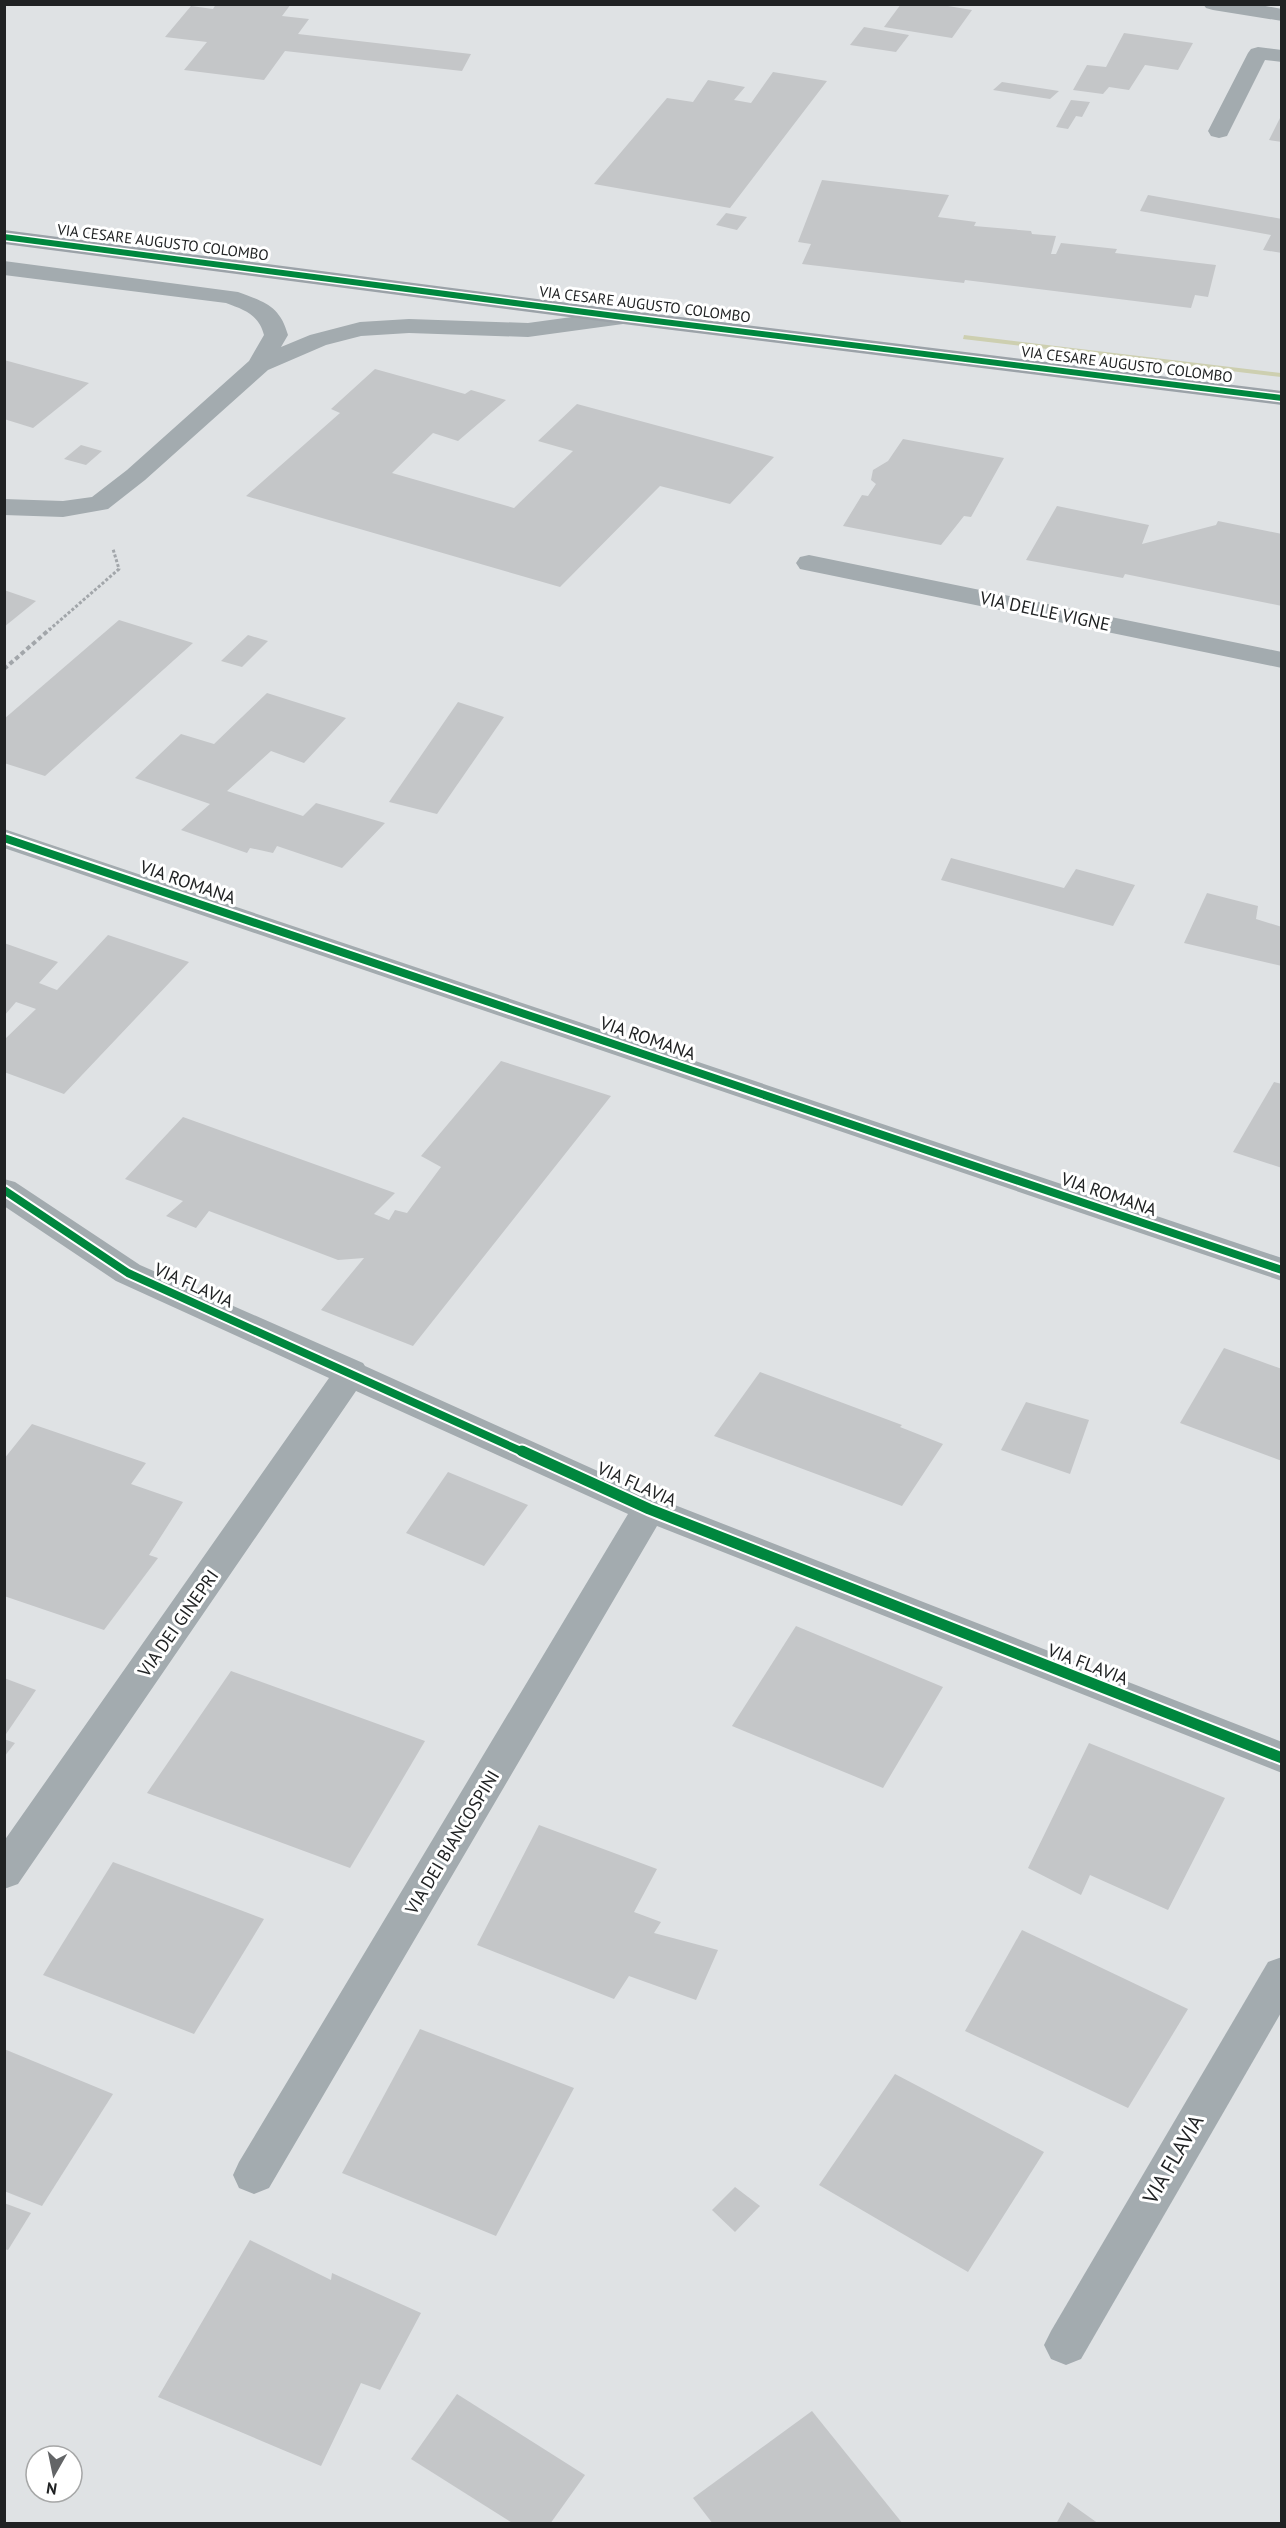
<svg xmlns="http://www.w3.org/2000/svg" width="1286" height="2528" viewBox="0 0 1286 2528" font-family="'PT Sans',sans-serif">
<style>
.green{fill:#cdcfb0}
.building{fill:#c4c6c8}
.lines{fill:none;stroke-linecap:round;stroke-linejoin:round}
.path-far1{stroke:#a2a6aa;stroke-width:3;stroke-dasharray:3 2;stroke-linecap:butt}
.path{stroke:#a2a6aa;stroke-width:4;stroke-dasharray:4.5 3;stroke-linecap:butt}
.service{fill:#a3abaf;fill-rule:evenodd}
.minor{fill:#a3abaf;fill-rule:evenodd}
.tertiary{fill:#a3abaf;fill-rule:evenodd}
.primary{fill:#9ba2a8;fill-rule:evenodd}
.cycleway-far2-casing{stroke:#fff;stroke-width:9}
.cycleway-far1-casing{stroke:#fff;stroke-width:12}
.cycleway-casing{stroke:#fff;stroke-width:15}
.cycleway-far2{stroke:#00873e;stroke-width:6}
.cycleway-far1{stroke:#00873e;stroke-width:8}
.cycleway{stroke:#00873e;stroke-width:11}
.labels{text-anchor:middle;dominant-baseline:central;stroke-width:6;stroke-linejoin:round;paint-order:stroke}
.far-street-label{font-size:15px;fill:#202223;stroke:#fff}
.street-label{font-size:18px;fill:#202223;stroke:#fff}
.near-street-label{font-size:21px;fill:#202223;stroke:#fff}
</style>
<rect width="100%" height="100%" fill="#dfe2e4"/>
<polygon class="green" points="964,335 1281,373 1281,377 963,339"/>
<g class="building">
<polygon points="216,4 291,4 282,16 309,19 298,34 471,54 462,71 285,51 264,80 184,70 207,42 165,37 191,6 213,9"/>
<polygon points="901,4 936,4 972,10 952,38 884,27"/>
<polygon points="864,27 909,35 896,52 850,45"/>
<polygon points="1124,33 1193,43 1178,70 1145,65 1129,90 1109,87 1103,94 1073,90 1087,65 1106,67"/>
<polygon points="773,72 827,81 730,208 594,184 667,98 693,102 708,80 745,87 734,100 751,103"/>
<polygon points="1002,82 1059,91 1050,99 993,90"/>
<polygon points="1071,100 1090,102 1082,117 1076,116 1068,129 1056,127"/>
<polygon points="1282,114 1282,142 1269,140"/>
<polygon points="822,180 949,195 938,217 976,222 974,226 1031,231 1032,234 1056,236 1051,254 1056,254 1061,243 1117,249 1115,253 1216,265 1208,297 1195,295 1191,308 965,280 964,283 802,264 811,244 798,242"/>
<polygon points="1148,195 1282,219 1282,253 1263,250 1271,235 1140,211"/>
<polygon points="726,213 747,217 737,230 716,225"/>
<polygon points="4,360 89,383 33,428 4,419"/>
<polygon points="375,369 465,394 471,390 506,400 458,441 433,433 392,473 514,508 573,451 538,441 577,404 774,457 730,504 660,486 560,587 246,496 340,413 331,409"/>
<polygon points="903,439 1004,458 971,517 964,516 941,545 843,526 862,495 868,496 876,484 871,480 873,470 888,461"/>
<polygon points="81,445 102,451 86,465 64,459"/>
<polygon points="1057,506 1149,525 1142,544 1216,525 1218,521 1282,534 1282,606 1125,574 1123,578 1026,560"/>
<polygon points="4,590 36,601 4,627"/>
<polygon points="119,620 193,643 45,776 4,763 4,719"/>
<polygon points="248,635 268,641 242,667 221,661"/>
<polygon points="267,693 346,718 304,763 271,751 227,791 303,816 316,803 385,823 342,868 277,846 273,853 250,848 247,853 181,830 210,804 135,778 181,734 214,744"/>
<polygon points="458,702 504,717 437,814 389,802"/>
<polygon points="951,858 1064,888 1076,869 1135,885 1113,926 941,880"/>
<polygon points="1207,893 1258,906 1256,919 1282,927 1282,966 1184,943"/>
<polygon points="108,935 189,962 64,1094 4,1072 4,1040 36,1009 16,1002 4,1016 4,943 58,962 39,983 57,990"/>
<polygon points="501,1061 611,1096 413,1346 321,1310 364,1258 338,1260 209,1211 196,1228 166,1216 183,1201 125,1179 183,1117 395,1193 374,1214 389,1220 395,1210 407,1213 441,1167 421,1156"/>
<polygon points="1274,1082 1282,1084 1282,1168 1233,1152"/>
<polygon points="1224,1348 1282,1369 1282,1461 1180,1423"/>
<polygon points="760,1372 902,1425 900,1427 943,1444 902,1506 714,1436"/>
<polygon points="1026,1402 1089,1420 1070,1474 1001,1450"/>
<polygon points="32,1424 146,1463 131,1484 183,1502 149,1555 158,1558 104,1630 4,1596 4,1459"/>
<polygon points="448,1472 528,1505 484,1566 406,1533"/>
<polygon points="796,1626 943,1687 883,1788 732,1726"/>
<polygon points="231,1671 425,1741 350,1868 147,1793"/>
<polygon points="4,1678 36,1690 4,1737"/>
<polygon points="4,1739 15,1743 4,1757"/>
<polygon points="1089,1743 1225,1798 1168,1910 1090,1875 1081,1895 1028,1868"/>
<polygon points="539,1825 657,1869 634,1912 661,1922 654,1933 718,1950 696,2000 629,1976 614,1999 477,1945"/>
<polygon points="113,1862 264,1919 194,2034 43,1975"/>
<polygon points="1022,1930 1188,2009 1128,2108 965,2031"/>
<polygon points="420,2029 574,2088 496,2236 342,2173"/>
<polygon points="4,2049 113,2094 42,2206 4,2191"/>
<polygon points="895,2074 1044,2152 968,2272 819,2185"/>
<polygon points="735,2187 760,2206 735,2232 712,2210"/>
<polygon points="4,2203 31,2213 8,2250 4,2249"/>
<polygon points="250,2240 331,2280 332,2273 421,2313 380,2390 361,2383 321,2466 158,2397"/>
<polygon points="457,2394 585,2475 550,2524 514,2524 411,2459"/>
<polygon points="812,2411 903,2524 713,2524 693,2498"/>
<polygon points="1068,2502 1099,2524 1056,2524"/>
</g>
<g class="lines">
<polyline class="path-far1" points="49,630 119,569 113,549"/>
<polyline class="path" points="4,669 50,629"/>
<polygon class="service" points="1258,47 1282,50 1282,62 1265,60 1227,136 1219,138 1211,136 1208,131 1248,53 1251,49"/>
<g class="minor">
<polygon points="1203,4 1255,4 1282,9 1282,21 1213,10 1206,8"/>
<path d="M 4,261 L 238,292 C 265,302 280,306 288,335 L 281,347 L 310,335 L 360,322 L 409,319 L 528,323 L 623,310 L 631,312 L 635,317 L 631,322 L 623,324 L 528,337 L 409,333 L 361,336 L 326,345 L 268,370 L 145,480 L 108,509 L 63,517 L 4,515 L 4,499 L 63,501 L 92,497 L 127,470 L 249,361 L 264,335 C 259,315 245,310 226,303 L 4,275 Z"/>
<polygon points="809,555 1282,652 1282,668 800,569 796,563 800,557"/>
<polygon points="4,1179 15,1182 140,1265 363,1363 365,1366 662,1500 1282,1742 1282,1773 657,1526 269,2188 254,2194 239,2188 233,2175 239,2162 628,1514 356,1391 18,1884 4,1889 4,1841 329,1378 116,1281 4,1206"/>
<polygon points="1282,1957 1282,2011 1081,2359 1066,2365 1051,2359 1044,2345 1051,2331 1268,1962"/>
</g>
<polygon class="tertiary" points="4,829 1282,1258 1282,1281 4,848"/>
<polygon class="primary" points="4,230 623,310 1282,391 1282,405 623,324 4,244"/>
<g class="cycleway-far2-casing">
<polyline id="cycleway-far2" points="4,237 623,317 1282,398"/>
</g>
<g class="cycleway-far1-casing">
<g id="cycleway-far1">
<polyline points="4,838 1282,1270"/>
<polyline points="4,1190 128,1273 525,1453"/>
</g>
</g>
<g class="cycleway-casing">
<polyline id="cycleway" points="522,1451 649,1509 1282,1758"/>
</g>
<use href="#cycleway-far2" class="cycleway-far2"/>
<use href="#cycleway-far1" class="cycleway-far1"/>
<use href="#cycleway" class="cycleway"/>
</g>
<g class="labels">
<g class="far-street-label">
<text transform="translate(163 242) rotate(7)">VIA CESARE AUGUSTO COLOMBO</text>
<text transform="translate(645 304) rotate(7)">VIA CESARE AUGUSTO COLOMBO</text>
<text transform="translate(1127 364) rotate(7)">VIA CESARE AUGUSTO COLOMBO</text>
</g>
<g class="street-label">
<text transform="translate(1045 611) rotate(12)">VIA DELLE VIGNE</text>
<text transform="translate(188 882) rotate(19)">VIA ROMANA</text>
<text transform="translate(648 1038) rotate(19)">VIA ROMANA</text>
<text transform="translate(1109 1194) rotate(19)">VIA ROMANA</text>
<text transform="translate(194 1285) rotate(24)">VIA FLAVIA</text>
<text transform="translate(637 1484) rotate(24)">VIA FLAVIA</text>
<text transform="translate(178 1623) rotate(-55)">VIA DEI GINEPRI</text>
<text transform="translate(1088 1664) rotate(21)">VIA FLAVIA</text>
<text transform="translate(452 1842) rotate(-59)">VIA DEI BIANCOSPINI</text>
</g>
<g class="near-street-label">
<text transform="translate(1173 2159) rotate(-60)">VIA FLAVIA</text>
</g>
</g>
<rect width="1286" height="2528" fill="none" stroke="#202223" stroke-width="12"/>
<g transform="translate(54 2474) rotate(189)"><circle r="28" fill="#ffffff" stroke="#a6a7a7" stroke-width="1.5"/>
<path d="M0-4.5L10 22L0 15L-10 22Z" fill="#636567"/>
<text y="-9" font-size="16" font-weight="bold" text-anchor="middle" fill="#202223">N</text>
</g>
</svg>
